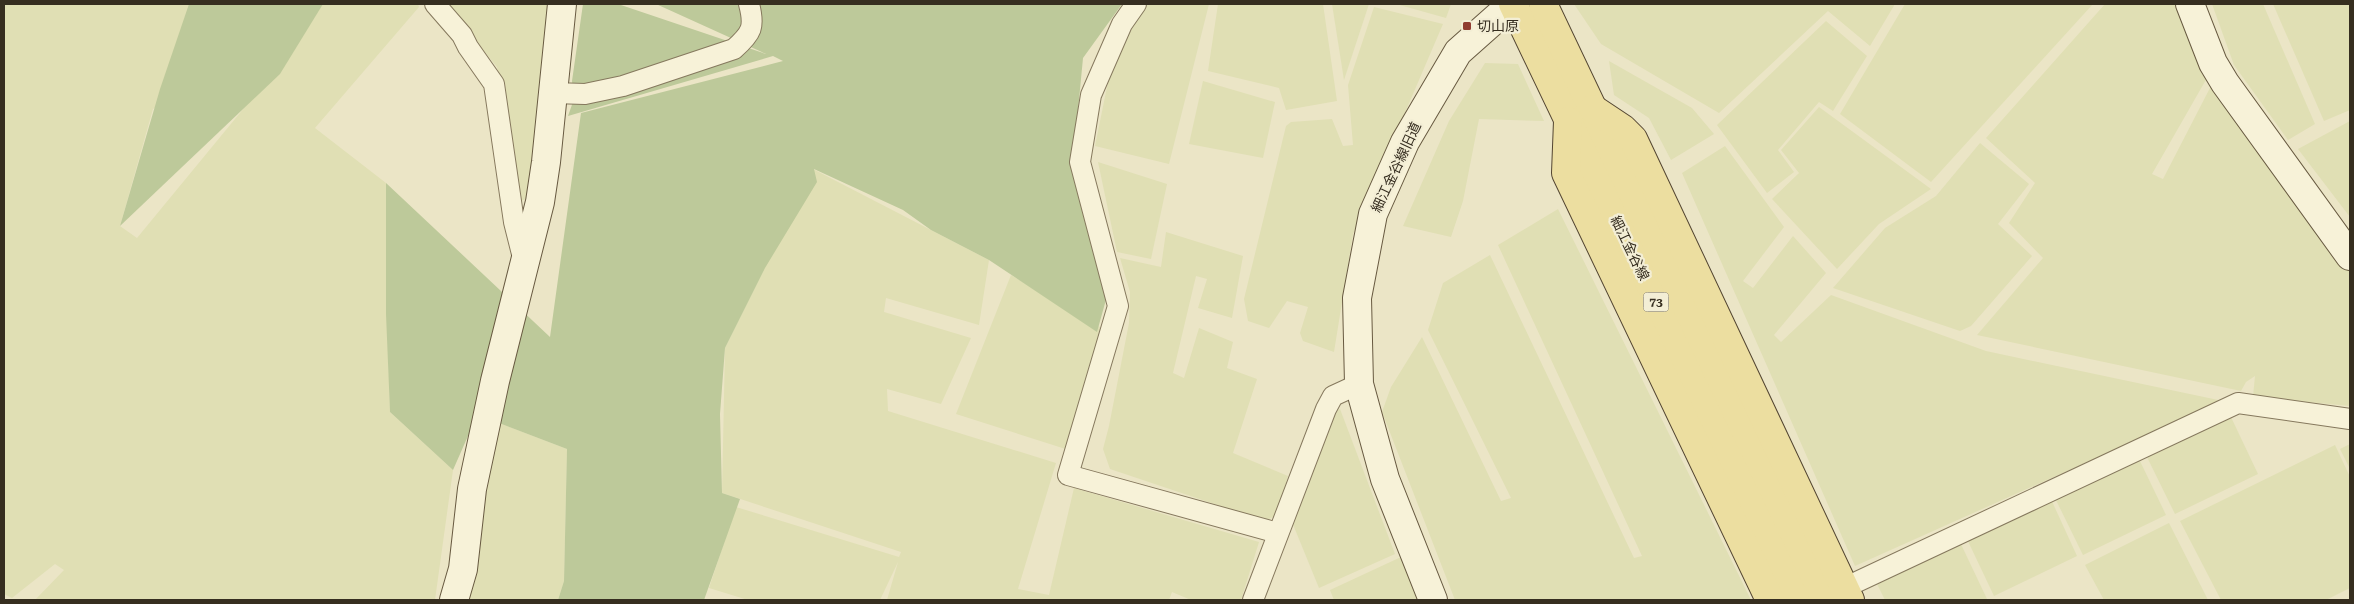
<svg xmlns="http://www.w3.org/2000/svg" width="2354" height="604" viewBox="0 0 2354 604" font-family="'Roboto Serif','Noto Sans JP',serif">
<style>
.farmland{fill:#e0dfb4}
.green{fill:#bdc99a}
.lines{fill:none;stroke-linecap:round;stroke-linejoin:round}
.street-casing{stroke:#85785d;stroke-width:22}
.secondary-casing{stroke:#675940;stroke-width:30}
.primary-casing{stroke:#534531;stroke-width:30}
.street{stroke:#f7f2d8;stroke-width:20}
.secondary{stroke:#f7f2d8;stroke-width:28}
.primary{stroke:#ecdea0;stroke-width:28}
.poi-dot{fill:#903d31;stroke:#f3eed5;stroke-width:2}
.labels{text-anchor:middle;dominant-baseline:central;stroke-width:4.5;stroke-linejoin:round;paint-order:stroke}
.shield{fill:#f3eed5;stroke:#6f6856;stroke-width:1}
.shield-label{font-size:12px;font-weight:bold;fill:#362e20}
.poi-label{font-size:14px;fill:#362e20;stroke:#f3eed5;text-anchor:start}
.street-label{font-size:14px;fill:#362e20;stroke:#f3eed5}
</style>
<rect width="100%" height="100%" fill="#ebe5c6"/>
<g class="farmland">
<polygon points="4,4 226,4 188,87 153,109 120,226 137,238 244,108 320,4 418,4 419,7 315,128 386,183 386,285 390,412 453,470 435,600 35,600 64,570 55,564 12,598 4,594"/>
<polygon points="445,4 551,4 530,198 520,201 497,67"/>
<polygon points="1140,4 1209,4 1169,164 1095,146 1109,77"/>
<polygon points="1218,4 1323,4 1337,101 1286,110 1279,88 1208,71"/>
<polygon points="1332,4 1369,4 1344,80"/>
<polygon points="1396,4 1451,4 1446,18"/>
<polygon points="1574,4 1895,4 1870,46 1828,11 1719,113 1601,44"/>
<polygon points="1905,4 2093,4 1931,182 1840,114"/>
<polygon points="2105,4 2182,4 2207,78 2152,174 2163,179 2212,84 2350,270 2350,406 2253,397 2255,376 2246,382 2241,391 1977,335 2043,258 2009,223 2035,183 1986,138"/>
<polygon points="2212,4 2263,4 2315,124 2288,140 2234,65"/>
<polygon points="2273,4 2350,4 2350,110 2324,121"/>
<polygon points="1374,7 1443,24 1353,234 1334,352 1303,341 1300,333 1308,307 1287,301 1269,328 1248,321 1244,299 1286,126 1291,122 1332,119 1343,146 1353,145 1348,85"/>
<polygon points="1826,21 1867,56 1833,111 1819,102 1778,150 1794,172 1767,193 1717,125"/>
<polygon points="1609,61 1692,108 1714,134 1671,160 1649,118 1614,95"/>
<polygon points="1485,63 1518,64 1544,121 1479,119 1463,201 1451,237 1403,226 1449,121"/>
<polygon points="1203,81 1275,102 1263,158 1189,144"/>
<polygon points="1819,107 1931,189 1879,224 1837,269 1772,199 1799,173 1781,150"/>
<polygon points="2350,121 2350,217 2298,149"/>
<polygon points="1980,143 2029,184 1998,224 2032,256 1971,326 1960,331 1833,288 1885,228 1936,196"/>
<polygon points="1725,146 1784,227 1743,281 1753,288 1793,236 1826,273 1774,335 1781,342 1831,295 1986,351 2223,401 1855,566 1682,173"/>
<polygon points="1098,162 1167,184 1151,259 1117,252"/>
<polygon points="813,169 989,260 979,325 886,298 884,312 971,338 941,404 887,389 888,411 1056,463 1018,589 1049,595 1074,488 1259,542 1241,600 1191,600 1172,592 1169,600 887,600 898,562 880,600 748,600 709,588 736,507 899,557 901,552 722,493 725,348"/>
<polygon points="1558,209 1751,600 1455,600 1382,412 1391,387 1422,337 1501,501 1511,498 1428,330 1443,283 1490,255 1634,558 1642,556 1498,245"/>
<polygon points="1166,232 1243,256 1232,318 1198,308 1207,279 1196,276 1173,373 1184,378 1199,328 1233,342 1227,368 1257,379 1233,453 1288,476 1277,515 1265,521 1110,469 1103,449 1109,426 1129,323 1130,292 1120,258 1161,267"/>
<polygon points="1011,275 1110,333 1075,452 956,414"/>
<polygon points="1340,409 1395,554 1319,588 1292,522 1333,412"/>
<polygon points="2230,415 2258,474 2175,514 2146,455"/>
<polygon points="499,423 567,449 564,581 558,600 444,600"/>
<polygon points="2350,444 2350,469 2340,449"/>
<polygon points="2335,445 2350,477 2350,588 2326,600 2221,600 2180,521"/>
<polygon points="2138,457 2166,515 2083,555 2054,496"/>
<polygon points="2050,497 2077,556 1994,596 1966,537"/>
<polygon points="2169,523 2208,600 2104,600 2085,565"/>
<polygon points="1959,540 1987,599 1885,600 1875,580"/>
<polygon points="1401,557 1418,600 1334,600 1330,590"/>
</g>
<g class="green">
<polygon points="189,4 323,4 280,74 120,226 160,89"/>
<polygon points="583,4 618,4 766,54 656,4 1122,4 1083,58 1074,152 1107,296 1097,332 989,260 931,230 903,210 814,169 817,182 765,268 725,348 720,414 722,493 740,499 704,600 558,600 564,581 567,449 499,423 475,420 453,470 390,412 386,314 386,183 550,337 581,113 783,61 773,56 568,116 574,99 572,81"/>
</g>
<g class="lines">
<g class="street-casing">
<g id="street">
<polyline points="435,4 462,35 468,47 494,84 514,222 524,262"/>
<polyline points="1136,4 1122,24 1091,95 1080,162 1118,306 1068,475 1278,533"/>
<path d="M 553,93 L 585,94 L 623,86 L 734,49 C 752,33 755,27 749,4"/>
<polyline points="1844,588 2238,403 2350,419"/>
<polyline points="1253,600 1326,409 1333,396 1359,384"/>
</g>
</g>
<g class="secondary-casing">
<g id="secondary">
<polyline points="2190,4 2213,63 2225,83 2350,256"/>
<polyline points="454,600 463,569 472,489 495,381 540,202 546,162 562,4"/>
<polyline points="1433,600 1385,479 1359,384 1357,298 1373,214 1405,142 1458,52 1512,4"/>
</g>
</g>
<g class="primary-casing">
<g id="primary">
<polyline points="1513,4 1798,600"/>
<polyline points="1543,4 1826,600"/>
<polyline points="1593,109 1623,129 1633,139 1850,600"/>
<polyline points="1568,121 1566,173 1770,600"/>
</g>
</g>
<use href="#street" class="street"/>
<use href="#secondary" class="secondary"/>
<use href="#primary" class="primary"/>
</g>
<rect class="poi-dot" x="1462" y="21" width="10" height="10" rx="2.5"/>
<g class="labels">
<rect class="shield" x="1643.5" y="292.5" width="25" height="19" rx="4"/>
<g class="shield-label">
<text x="1656" y="302">73</text>
</g>
<g class="poi-label">
<text x="1477" y="26">切山原</text>
</g>
<g class="street-label">
<text transform="translate(1396 167) rotate(-65)">細江金谷線旧道</text>
<text transform="translate(1630 248) rotate(64)">細江金谷線</text>
</g>
</g>
<rect width="2354" height="604" fill="none" stroke="#362e20" stroke-width="10"/>
</svg>
